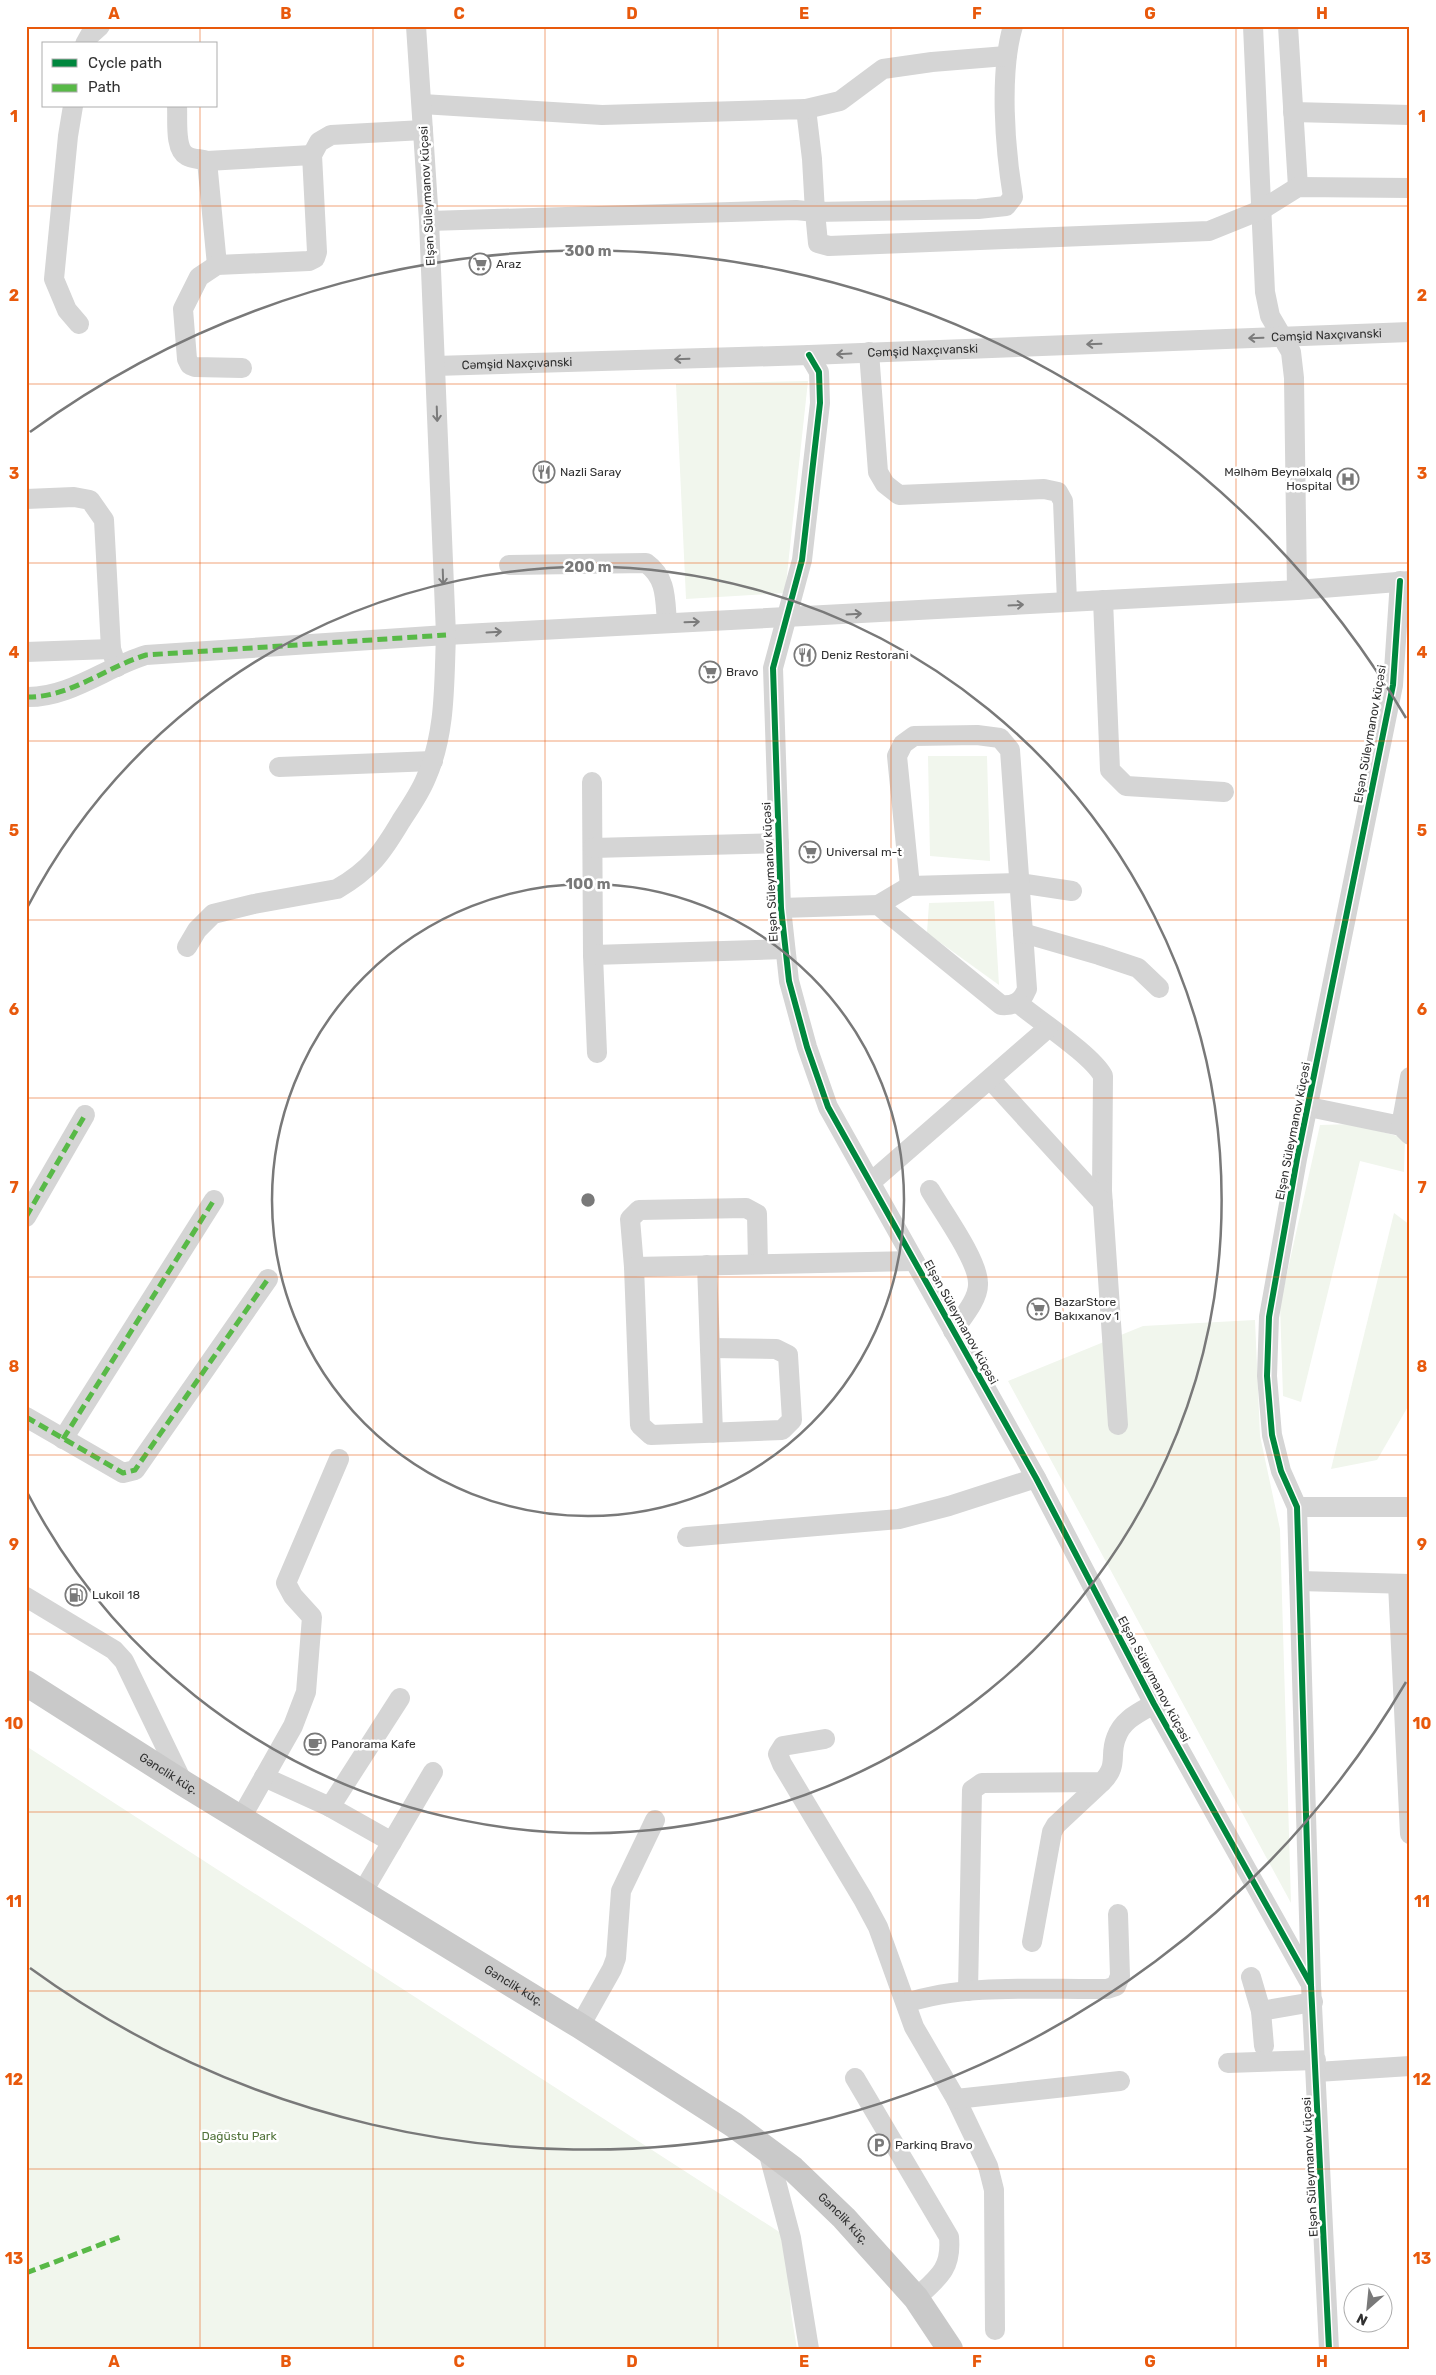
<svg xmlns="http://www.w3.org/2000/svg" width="1436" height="2375" viewBox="0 0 1436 2375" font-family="Rubik,sans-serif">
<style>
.green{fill:#f1f6ed}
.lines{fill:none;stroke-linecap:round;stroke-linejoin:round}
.minor{stroke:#d5d5d5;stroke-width:20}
.major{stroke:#c9c9c9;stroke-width:26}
.quiet{stroke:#58b947;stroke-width:5;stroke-dasharray:10 5;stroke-linecap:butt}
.cycleway-casing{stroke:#fff;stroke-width:9}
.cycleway{stroke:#00873e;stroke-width:6}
.oneway{stroke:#7b7b7b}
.grid{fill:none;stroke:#e8590c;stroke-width:1;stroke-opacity:0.55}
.ring{fill:none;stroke:#797979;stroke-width:2.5}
.labels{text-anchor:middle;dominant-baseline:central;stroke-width:5;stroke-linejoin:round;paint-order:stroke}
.street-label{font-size:12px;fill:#313131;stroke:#fff}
.poi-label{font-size:12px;fill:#313131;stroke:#fff;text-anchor:start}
.park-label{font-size:12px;fill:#507239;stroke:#fff}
.centre{fill:#797979;stroke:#fff;stroke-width:2.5}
.ring-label{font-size:15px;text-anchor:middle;font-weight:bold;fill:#797979;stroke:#fff;stroke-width:5;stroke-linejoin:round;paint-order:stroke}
.neatline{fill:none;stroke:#e8590c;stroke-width:2}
.grid-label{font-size:16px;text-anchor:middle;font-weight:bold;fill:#e8590c}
</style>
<rect width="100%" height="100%" fill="#fff"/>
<g class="green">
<polygon points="808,381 785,593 686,599 676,384"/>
<polygon points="928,756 987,756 990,861 930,856"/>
<polygon points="994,901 999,985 927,933 929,903"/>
<polygon points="1352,1124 1405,1138 1404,1172 1360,1161 1301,1402 1283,1396 1280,1305 1320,1125"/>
<polygon points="1394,1213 1410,1225 1410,1403 1377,1460 1331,1469"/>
<polygon points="1255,1320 1260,1436 1280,1529 1291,1903 1008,1381 1143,1326"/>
<polygon points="26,1746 787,2237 791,2313 797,2349 26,2349"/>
</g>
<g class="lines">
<g class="minor">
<polyline points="1253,26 1265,292 1270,316 1291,352 1294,378 1297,590"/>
<polyline points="1288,26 1298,187"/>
<polyline points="85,44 90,35 100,26"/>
<path d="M 422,104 L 602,115 L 806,109 L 812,159 L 815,212 L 978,209 L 1006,206 L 1013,197 C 1005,149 999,73 1013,26"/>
<polyline points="73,106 68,136 54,279 67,310 79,324"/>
<path d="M 177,106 C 178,119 174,149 187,156 C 192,159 201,159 207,161 L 217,265"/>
<polyline points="806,109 840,101 883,69 932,62 1006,56"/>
<polyline points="1293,112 1410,115"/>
<polyline points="207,161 312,155"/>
<polyline points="429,221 796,210 815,212 818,243 829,246 1209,231 1261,210 1298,187 1410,188"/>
<polyline points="869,352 878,472 885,484 899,495 1044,489 1058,492 1063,501 1067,602"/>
<polyline points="809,355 819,372 820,403 802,560 773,668 781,908 789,981 807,1047 828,1107 1036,1478 1154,1704 1309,1981"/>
<path id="s1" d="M 435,366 L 809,355 L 1410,332"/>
<polyline points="242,368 195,367 190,365 187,359 183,309 199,277 217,265 309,261 315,258 317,252 312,155 319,142 331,135 423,130"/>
<polyline points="26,499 74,497 90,500 104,520 111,649 117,667"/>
<path d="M 509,565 L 646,563 C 667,578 665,599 667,623"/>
<polyline points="1103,600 1110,770 1126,786 1224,792"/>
<polyline points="26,652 111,649"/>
<path d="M 26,697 C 70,698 106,667 146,655 L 446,635 L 1297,590 L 1410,581"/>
<polyline points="279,767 433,761"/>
<polyline points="592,782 593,955 597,1053"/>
<polyline points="593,848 779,843"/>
<polyline points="878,905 910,886 1019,883 1072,891"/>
<path d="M 781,908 L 878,905 L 1001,1005 C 1014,1006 1022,1002 1027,989 L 1010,750 L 1000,738 L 977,735 L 914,736 L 903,744 L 897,756 L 910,886"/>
<polyline points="1023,933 1099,955 1138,968 1159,988"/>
<path d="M 187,947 L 197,930 L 213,914 L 254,904 L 337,889 C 370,870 382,853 401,821 C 410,807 420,793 426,778 C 446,734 444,682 446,635 L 429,221 L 416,26"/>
<polyline points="593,955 785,949"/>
<path d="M 1018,1003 C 1038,1020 1092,1055 1103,1076 L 1102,1191 L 1118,1425"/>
<polyline points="990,1079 1103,1203"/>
<polyline points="1309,1107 1401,1126 1410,1135"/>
<polyline points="1401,1126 1410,1077"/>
<polyline points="870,1183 1048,1028"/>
<path d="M 930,1190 C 942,1211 978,1260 978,1283 C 979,1299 962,1318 953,1331"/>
<polyline points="26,1217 85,1115"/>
<polyline points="707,1265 713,1433"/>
<polyline points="634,1267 630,1219 639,1210 746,1208 757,1214 758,1264"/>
<polyline points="710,1348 776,1349 788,1355 792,1420 782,1430 651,1435 640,1425 634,1267 914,1261"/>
<polyline points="26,1417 123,1473 135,1470 268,1279"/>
<polyline points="63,1439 214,1200"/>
<polyline points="1297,1507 1410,1507"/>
<polyline points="687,1537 899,1519 949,1506 1036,1478"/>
<polyline points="1299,1581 1410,1584"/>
<polyline points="1398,1584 1410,1834"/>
<polyline points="26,1597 114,1650 124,1661 183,1783"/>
<polyline points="825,1739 783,1746 778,1754 782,1764 863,1899 878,1927 914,2027 956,2099 988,2166 994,2190 995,2330"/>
<polyline points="264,1777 330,1807 392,1842"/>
<polyline points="330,1807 400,1698"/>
<polyline points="241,1818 293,1726 306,1692 312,1617 293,1596 286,1583 339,1459"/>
<polyline points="362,1893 433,1772"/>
<polyline points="1032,1942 1052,1832 1056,1825 1102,1782"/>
<polyline points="1251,1977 1261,2011 1264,2046"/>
<path d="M 968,1991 L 972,1790 L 982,1783 L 1102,1782 C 1119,1765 1109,1756 1116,1738 C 1122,1720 1138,1713 1154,1704"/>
<path d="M 906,2003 C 967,1983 1043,1990 1107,1989 L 1116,1986 L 1120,1976 L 1118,1914"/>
<polyline points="1261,2011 1313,2002"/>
<polyline points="580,2026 612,1969 616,1958 621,1891 655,1820"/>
<polyline points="1228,2063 1316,2060"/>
<polyline points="1317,2072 1410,2066"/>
<path d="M 855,2078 L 949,2237 C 952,2269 938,2278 916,2298"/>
<polyline points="956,2099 1120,2081"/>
<polyline points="768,2151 791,2238 809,2349"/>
<polyline points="1329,2349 1311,1985 1297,1507 1281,1471 1272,1435 1267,1376 1269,1317 1297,1159 1393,685 1400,581"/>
</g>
<path class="major" id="s2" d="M 26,1683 L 183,1783 L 580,2026 L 734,2125 L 793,2169 L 844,2218 L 916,2298 L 950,2349"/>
<g class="quiet">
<path d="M 26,697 C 70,698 106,667 146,655 L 446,635"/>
<polyline points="26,1217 85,1115"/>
<polyline points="26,1417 123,1473 135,1470 268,1279"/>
<polyline points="63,1439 214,1200"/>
<polyline points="26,2273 123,2236"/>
</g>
<g class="cycleway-casing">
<g id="cycleway">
<polyline points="809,355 819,372 820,403 802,560 773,668 781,908 789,981 807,1047 828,1107 1036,1478 1154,1704 1310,1983"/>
<polyline points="1329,2349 1311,1985 1297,1507 1281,1471 1272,1435 1267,1376 1269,1317 1297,1159 1393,685 1400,581"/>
</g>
</g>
<use href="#cycleway" class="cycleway"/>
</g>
<defs><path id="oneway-shaft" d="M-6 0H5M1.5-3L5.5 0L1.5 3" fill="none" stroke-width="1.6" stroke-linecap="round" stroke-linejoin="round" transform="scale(1.25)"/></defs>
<g class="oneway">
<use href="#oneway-shaft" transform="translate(1256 338) rotate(178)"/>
<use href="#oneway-shaft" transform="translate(1094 344) rotate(178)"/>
<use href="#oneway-shaft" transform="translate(844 354) rotate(177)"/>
<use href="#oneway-shaft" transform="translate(682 359) rotate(178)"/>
<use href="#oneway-shaft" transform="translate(437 414) rotate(88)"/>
<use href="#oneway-shaft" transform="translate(443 577) rotate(88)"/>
<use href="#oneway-shaft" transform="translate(1016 605) rotate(-3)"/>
<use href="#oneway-shaft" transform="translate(854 614) rotate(-3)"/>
<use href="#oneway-shaft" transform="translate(692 622) rotate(-2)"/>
<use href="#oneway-shaft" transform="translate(494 632) rotate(-3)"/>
</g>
<path class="grid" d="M 200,26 L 200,44M 373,26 L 373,2349M 545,26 L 545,2349M 718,26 L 718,2349M 891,26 L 891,2349M 1063,26 L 1063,2349M 1236,26 L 1236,2349M 200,106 L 200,2349M 26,206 L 1410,206M 26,384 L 1410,384M 26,563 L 1410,563M 26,741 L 1410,741M 26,920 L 1410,920M 26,1098 L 1410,1098M 26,1277 L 1410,1277M 26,1455 L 1410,1455M 26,1634 L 1410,1634M 26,1812 L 1410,1812M 26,1991 L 1410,1991M 26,2169 L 1410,2169"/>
<g class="ring">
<circle cx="588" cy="1200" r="316"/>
<path d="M27 908A633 633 0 1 1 27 1492"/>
<path d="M1406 1682A949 949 0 0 1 30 1968M30 432A949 949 0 0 1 1406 718"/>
</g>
<defs>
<g id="supermarket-ring" transform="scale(1.125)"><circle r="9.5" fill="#fff" stroke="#797979" stroke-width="1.5"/><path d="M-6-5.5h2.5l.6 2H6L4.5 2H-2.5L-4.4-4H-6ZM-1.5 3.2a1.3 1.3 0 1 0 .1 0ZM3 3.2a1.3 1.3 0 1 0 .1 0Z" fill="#797979"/></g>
<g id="restaurant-ring" transform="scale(1.125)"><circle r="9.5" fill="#fff" stroke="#797979" stroke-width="1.5"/><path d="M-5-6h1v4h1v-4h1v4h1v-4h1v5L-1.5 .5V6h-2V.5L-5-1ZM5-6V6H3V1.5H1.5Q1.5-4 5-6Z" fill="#797979"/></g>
<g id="hospital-ring" transform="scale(1.125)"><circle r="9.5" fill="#fff" stroke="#797979" stroke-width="1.5"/><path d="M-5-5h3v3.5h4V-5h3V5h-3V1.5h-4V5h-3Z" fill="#797979"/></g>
<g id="fuel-ring" transform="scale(1.125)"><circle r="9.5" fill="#fff" stroke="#797979" stroke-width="1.5"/><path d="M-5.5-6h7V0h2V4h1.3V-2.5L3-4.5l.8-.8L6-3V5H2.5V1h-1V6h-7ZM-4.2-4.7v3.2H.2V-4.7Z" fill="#797979"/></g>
<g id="cafe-ring" transform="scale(1.125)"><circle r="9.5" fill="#fff" stroke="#797979" stroke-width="1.5"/><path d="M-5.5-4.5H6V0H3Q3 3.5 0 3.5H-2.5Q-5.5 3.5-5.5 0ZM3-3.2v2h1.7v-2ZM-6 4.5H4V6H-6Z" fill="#797979"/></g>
<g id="parking-ring" transform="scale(1.125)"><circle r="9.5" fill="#fff" stroke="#797979" stroke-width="1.5"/><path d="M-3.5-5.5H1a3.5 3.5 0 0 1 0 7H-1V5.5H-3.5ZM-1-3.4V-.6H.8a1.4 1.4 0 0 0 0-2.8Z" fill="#797979"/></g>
</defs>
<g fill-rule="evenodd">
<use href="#supermarket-ring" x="480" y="264"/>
<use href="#restaurant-ring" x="544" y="472"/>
<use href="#hospital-ring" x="1348" y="479"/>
<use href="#restaurant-ring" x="805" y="655"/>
<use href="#supermarket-ring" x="710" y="672"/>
<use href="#supermarket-ring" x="810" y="852"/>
<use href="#supermarket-ring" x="1038" y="1309"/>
<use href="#fuel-ring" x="76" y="1595"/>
<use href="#cafe-ring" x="315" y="1744"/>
<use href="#parking-ring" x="879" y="2145"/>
</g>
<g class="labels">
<g class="street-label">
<text transform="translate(427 196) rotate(-93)">Elşən Süleymanov küçəsi</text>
<text stroke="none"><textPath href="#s1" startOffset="892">Cəmşid Naxçıvanski</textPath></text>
<text stroke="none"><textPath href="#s1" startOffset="488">Cəmşid Naxçıvanski</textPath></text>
<text stroke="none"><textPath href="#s1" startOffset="82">Cəmşid Naxçıvanski</textPath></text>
<text transform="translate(1370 734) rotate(-80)">Elşən Süleymanov küçəsi</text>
<text transform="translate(770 872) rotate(-93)">Elşən Süleymanov küçəsi</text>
<text transform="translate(1293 1131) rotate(-79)">Elşən Süleymanov küçəsi</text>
<text transform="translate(961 1322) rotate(61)">Elşən Süleymanov küçəsi</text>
<text transform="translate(1154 1679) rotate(62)">Elşən Süleymanov küçəsi</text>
<text stroke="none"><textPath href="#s2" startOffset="169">Gənclik küç.</textPath></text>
<text stroke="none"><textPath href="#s2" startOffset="574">Gənclik küç.</textPath></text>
<text transform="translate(1310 2167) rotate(-93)">Elşən Süleymanov küçəsi</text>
<text stroke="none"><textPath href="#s2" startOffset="979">Gənclik küç.</textPath></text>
</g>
<g class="poi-label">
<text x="496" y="264">Araz</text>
<text x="560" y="472">Nazli Saray</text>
<text x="1332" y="472" text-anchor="end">Məlhəm Beynəlxalq<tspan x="1332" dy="14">Hospital</tspan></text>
<text x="821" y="655">Deniz Restorani</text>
<text x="726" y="672">Bravo</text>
<text x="826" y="852">Universal m-t</text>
<text x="1054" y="1302">BazarStore<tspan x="1054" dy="14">Bakıxanov 1</tspan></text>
<text x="92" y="1595">Lukoil 18</text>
<text x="331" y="1744">Panorama Kafe</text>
<text x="895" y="2145">Parkinq Bravo</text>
</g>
<g class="park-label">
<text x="239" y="2136">Dağüstu Park</text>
</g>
</g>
<circle cx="588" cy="1200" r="8" class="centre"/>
<g class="ring-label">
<text x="588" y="256">300 m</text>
<text x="588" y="572">200 m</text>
<text x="588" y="889">100 m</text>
</g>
<rect width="1436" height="2375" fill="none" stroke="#ffffff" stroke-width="55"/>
<rect x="42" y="42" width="175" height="65" fill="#ffffff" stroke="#adadad"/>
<rect x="52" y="59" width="25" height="8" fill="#00873e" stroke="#adadad"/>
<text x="88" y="68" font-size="15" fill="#313131">Cycle path</text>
<rect x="52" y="84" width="25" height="8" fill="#58b947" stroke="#adadad"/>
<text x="88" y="92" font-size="15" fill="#313131">Path</text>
<g transform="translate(1368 2308) rotate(207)"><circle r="24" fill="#ffffff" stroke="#adadad"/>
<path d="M0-4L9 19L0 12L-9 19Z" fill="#797979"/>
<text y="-8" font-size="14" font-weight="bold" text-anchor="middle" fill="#313131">N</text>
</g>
<rect x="28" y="28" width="1380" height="2320" class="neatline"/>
<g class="grid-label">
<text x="114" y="19">A</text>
<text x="286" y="19">B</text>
<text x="459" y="19">C</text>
<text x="632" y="19">D</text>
<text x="804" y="19">E</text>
<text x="977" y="19">F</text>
<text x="1150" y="19">G</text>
<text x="1322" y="19">H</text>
<text x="14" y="122">1</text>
<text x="1422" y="122">1</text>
<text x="14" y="301">2</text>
<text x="1422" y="301">2</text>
<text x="14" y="479">3</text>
<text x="1422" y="479">3</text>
<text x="14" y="658">4</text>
<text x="1422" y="658">4</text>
<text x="14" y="836">5</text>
<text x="1422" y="836">5</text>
<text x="14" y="1015">6</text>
<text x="1422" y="1015">6</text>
<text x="14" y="1193">7</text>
<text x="1422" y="1193">7</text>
<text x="14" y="1372">8</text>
<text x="1422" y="1372">8</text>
<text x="14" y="1550">9</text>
<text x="1422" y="1550">9</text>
<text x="14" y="1729">10</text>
<text x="1422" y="1729">10</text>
<text x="14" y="1907">11</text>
<text x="1422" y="1907">11</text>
<text x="14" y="2085">12</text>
<text x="1422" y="2085">12</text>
<text x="14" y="2264">13</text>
<text x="1422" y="2264">13</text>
<text x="114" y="2367">A</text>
<text x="286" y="2367">B</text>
<text x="459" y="2367">C</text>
<text x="632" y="2367">D</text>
<text x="804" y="2367">E</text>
<text x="977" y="2367">F</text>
<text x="1150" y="2367">G</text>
<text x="1322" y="2367">H</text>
</g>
</svg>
